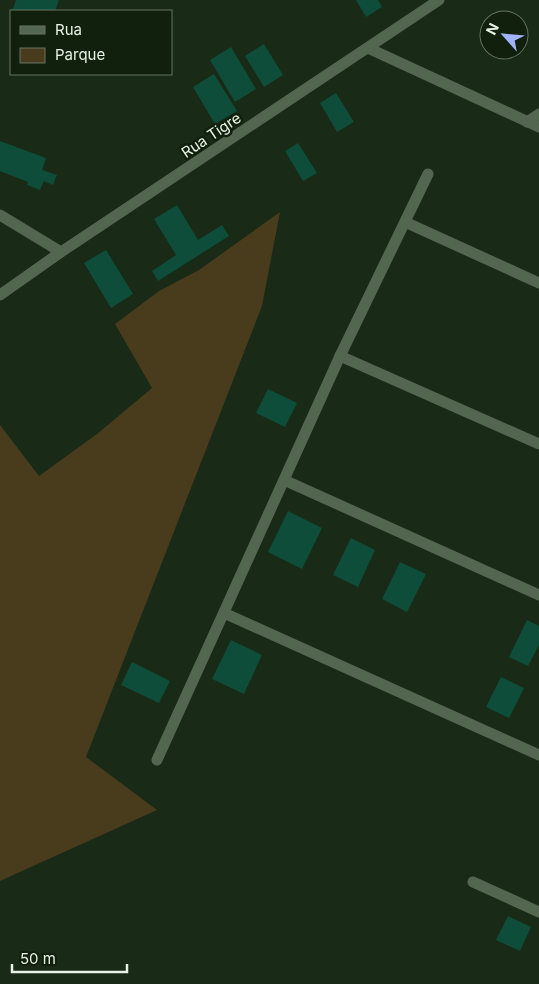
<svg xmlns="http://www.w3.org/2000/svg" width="539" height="984" viewBox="0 0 539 984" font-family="Inter,sans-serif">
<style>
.green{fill:#483c1c}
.building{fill:#0e4d3a}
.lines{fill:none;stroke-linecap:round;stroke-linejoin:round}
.minor{stroke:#536650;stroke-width:11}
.labels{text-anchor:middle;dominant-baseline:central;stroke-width:5;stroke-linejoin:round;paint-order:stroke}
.street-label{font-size:15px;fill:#e7f2e5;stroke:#10200d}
</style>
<rect width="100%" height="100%" fill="#192a16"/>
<polygon class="green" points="280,212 262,306 86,757 157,810 0,881 0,425 39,476 97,434 152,388 115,324 159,291 199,270"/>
<g class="building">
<polygon points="16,0 59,0 55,11 12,11"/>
<polygon points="356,0 378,0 382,7 366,17"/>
<polygon points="264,44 283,75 264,87 245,56"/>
<polygon points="231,47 256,89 235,102 210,60"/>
<polygon points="214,74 237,111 215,124 193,87"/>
<polygon points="336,93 354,122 337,132 320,103"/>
<polygon points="0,141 46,158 42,170 57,175 53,185 44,181 40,190 27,185 28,182 0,171"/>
<polygon points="298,143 317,173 303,181 285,151"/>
<polygon points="177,205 198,240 222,225 229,236 158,281 152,271 176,255 154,219"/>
<polygon points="106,250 133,294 111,308 84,263"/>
<polygon points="268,389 297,403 285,427 256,413"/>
<polygon points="288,511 322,528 302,569 268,552"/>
<polygon points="351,538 375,550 358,587 333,575"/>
<polygon points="400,562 426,574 407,612 382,599"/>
<polygon points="527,620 539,626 539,645 528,666 509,657"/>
<polygon points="231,640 262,655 244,694 212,679"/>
<polygon points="132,662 170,681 159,703 121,685"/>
<polygon points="501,677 524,688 509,718 486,707"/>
<polygon points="508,916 531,927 520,951 496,940"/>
</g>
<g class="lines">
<g class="minor">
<polyline points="368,48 539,127"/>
<polyline points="527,122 539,114"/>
<polyline points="0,215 61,252"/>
<polyline points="405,222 539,283"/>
<polyline points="0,295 61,252 439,0"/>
<polyline points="340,356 539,444"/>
<polyline points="284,480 539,595"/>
<polyline points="224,613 539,755"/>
<polyline points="157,760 340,356 428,174"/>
<polyline points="473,882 539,912"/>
</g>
</g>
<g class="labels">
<g class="street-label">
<text transform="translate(211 135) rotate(-34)">Rua Tigre</text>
</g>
</g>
<rect x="10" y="10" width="162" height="65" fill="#10200d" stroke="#667463"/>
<rect x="20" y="26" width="25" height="8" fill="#536650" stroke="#667463"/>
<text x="55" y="35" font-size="15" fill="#e7f2e5">Rua</text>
<rect x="20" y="48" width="25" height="15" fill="#483c1c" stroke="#667463"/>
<text x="55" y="60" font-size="15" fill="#e7f2e5">Parque</text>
<g transform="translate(504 35) rotate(297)"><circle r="24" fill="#10200d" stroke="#667463"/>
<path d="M0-4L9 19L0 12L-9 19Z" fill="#a1b3fd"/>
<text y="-8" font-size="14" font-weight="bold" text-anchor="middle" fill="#e7f2e5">N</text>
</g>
<path d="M12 964v8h115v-8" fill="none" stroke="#e7f2e5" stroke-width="2.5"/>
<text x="20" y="964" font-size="15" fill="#e7f2e5" stroke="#10200d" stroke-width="4" paint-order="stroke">50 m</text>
</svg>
